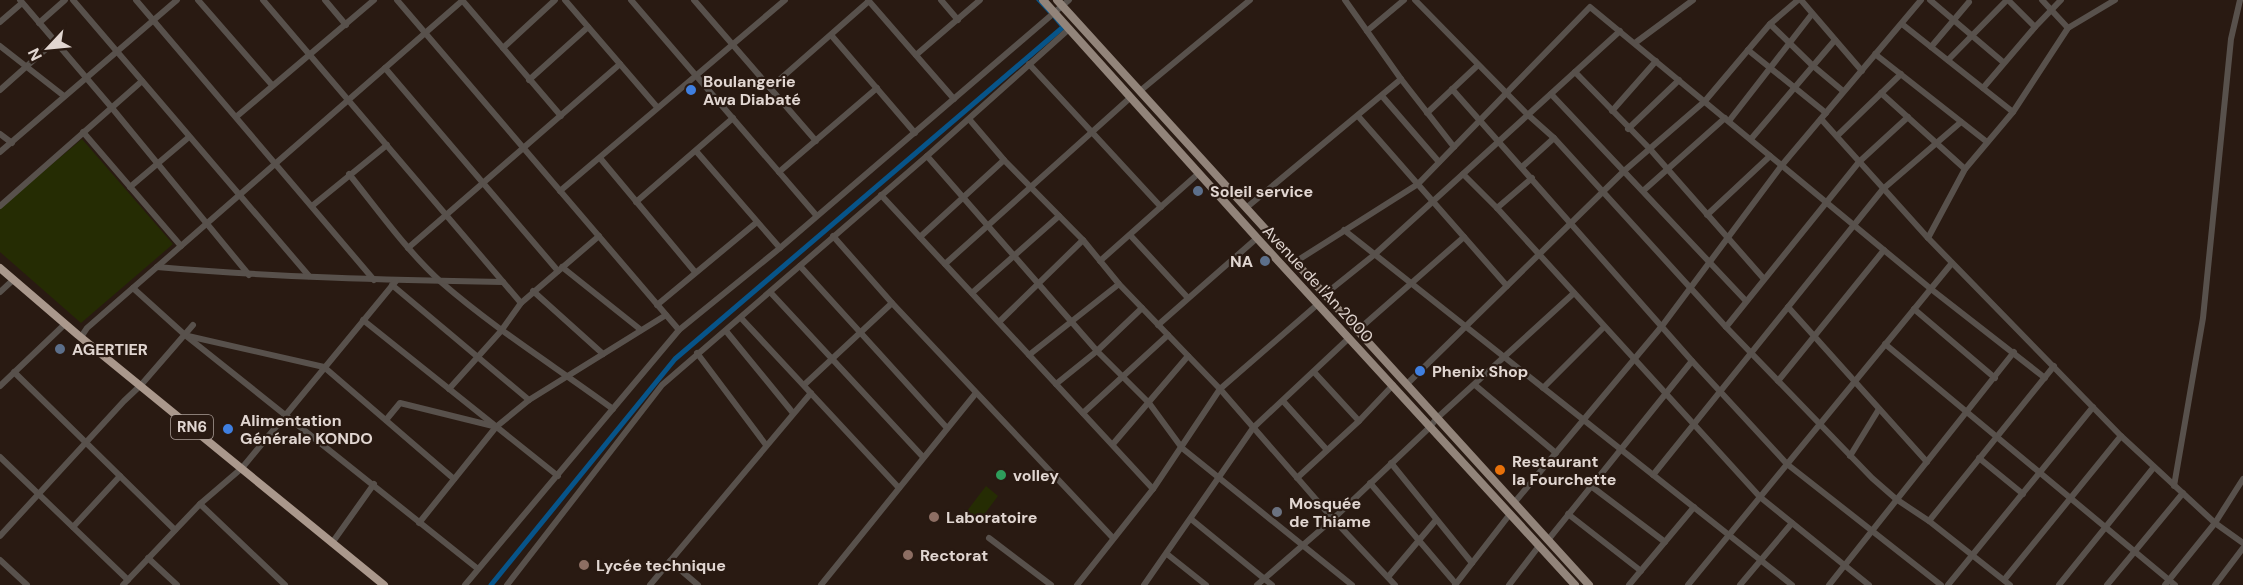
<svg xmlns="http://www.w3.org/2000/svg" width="2243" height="585" viewBox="0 0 2243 585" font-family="'DM Sans',sans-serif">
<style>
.green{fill:#252c03}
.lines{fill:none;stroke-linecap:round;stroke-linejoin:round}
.stream{stroke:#075489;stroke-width:1.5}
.canal{stroke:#075489;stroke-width:5}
.minor{stroke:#58514c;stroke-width:6}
.major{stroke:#92847a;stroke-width:8}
.highway{stroke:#aa988c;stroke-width:8}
.shop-dot{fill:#3f7fe0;stroke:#291a12;stroke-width:2}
.service-dot{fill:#5c6f8a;stroke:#291a12;stroke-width:2}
.food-dot{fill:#e8710a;stroke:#291a12;stroke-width:2}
.leisure-dot{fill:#2e9e5b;stroke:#291a12;stroke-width:2}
.worship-dot{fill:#6b7280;stroke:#291a12;stroke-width:2}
.education-dot{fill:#8d6e63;stroke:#291a12;stroke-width:2}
.labels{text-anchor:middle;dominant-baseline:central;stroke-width:4.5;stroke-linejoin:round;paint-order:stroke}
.shield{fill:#291a12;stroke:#aa9e98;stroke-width:1.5}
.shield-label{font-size:15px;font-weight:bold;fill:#e1d6d1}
.poi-label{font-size:16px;font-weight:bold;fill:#e1d6d1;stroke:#291a12;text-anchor:start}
.street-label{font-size:16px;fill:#e1d6d1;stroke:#291a12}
</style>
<rect width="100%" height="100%" fill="#291a12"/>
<g class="green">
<polygon points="82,139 173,244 81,323 0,252 0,208"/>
<polygon points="986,486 998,496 980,520 967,511"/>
</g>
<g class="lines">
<g class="stream">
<polyline points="1037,0 1049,13"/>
<polyline points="1052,16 1062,28"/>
</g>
<polyline class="canal" points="491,585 675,359 1062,28"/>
<g class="minor">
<polyline points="20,0 112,108 249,275"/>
<polyline points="73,0 309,276"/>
<polyline points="136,0 374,280"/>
<polyline points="198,0 272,85"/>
<polyline points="263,0 521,303"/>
<polyline points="325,0 346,25"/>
<polyline points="397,0 679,330"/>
<polyline points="462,0 561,116"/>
<polyline points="565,0 657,107"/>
<polyline points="631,0 816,215"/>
<polyline points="694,0 816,141"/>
<polyline points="868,0 954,99"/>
<polyline points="941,0 958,20"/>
<polyline points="1345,0 1401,79 1454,147"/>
<polyline points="1415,0 1527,114 1554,138 1726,327 1872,478 1896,499 1929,521 2010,585"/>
<polyline points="1801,0 1862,71"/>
<polyline points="1930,0 2003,62"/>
<polyline points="2008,0 2035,27"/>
<polyline points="2042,0 2068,28"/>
<polyline points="0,22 22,3"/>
<polyline points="39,23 65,0"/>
<polyline points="1770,24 1812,65 1843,91"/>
<polyline points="1902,24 2013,112"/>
<polyline points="1367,31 1404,0"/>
<polyline points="831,35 915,133"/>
<polyline points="1635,43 1693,0"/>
<polyline points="0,46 64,96"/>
<polyline points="1931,47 1969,2"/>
<polyline points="503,48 555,0"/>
<polyline points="1748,50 1826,113"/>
<polyline points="1875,54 1987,142"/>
<polyline points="916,55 980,0"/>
<polyline points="1948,60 2007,0"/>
<polyline points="1029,64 1161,207"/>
<polyline points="385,68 558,271"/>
<polyline points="1575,72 1649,148 1764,279"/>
<polyline points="529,80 588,27"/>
<polyline points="770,88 869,1"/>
<polyline points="1983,88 2035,27 2061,0"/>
<polyline points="1452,89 1692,361 1787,464 1941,585"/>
<polyline points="0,90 55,41"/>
<polyline points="1140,91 1250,0"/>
<polyline points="1881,93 1965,169"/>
<polyline points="1551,94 1746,301"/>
<polyline points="1382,96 1439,162"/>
<polyline points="1612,111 1656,61"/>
<polyline points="1427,113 1478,65"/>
<polyline points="1358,116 1507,286"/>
<polyline points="236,117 374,0"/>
<polyline points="969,119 1004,160 1083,240 1119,284 1220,389 1333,519 1395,585"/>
<polyline points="1821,119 1928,238 2121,436 2215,523 2243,543"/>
<polyline points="1729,121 1812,14"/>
<polyline points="1628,129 1679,80"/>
<polyline points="83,132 181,246"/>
<polyline points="0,134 12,143"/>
<polyline points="1837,136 1901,74"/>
<polyline points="1751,139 1835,40"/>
<polyline points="696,151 780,248"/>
<polyline points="0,152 177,0"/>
<polyline points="927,156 1097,351 1149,403 1182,448 1352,585"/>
<polyline points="600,158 695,272"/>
<polyline points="1522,167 1554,138"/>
<polyline points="779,172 877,88"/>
<path d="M 349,174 C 378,210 406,250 441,282 C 495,329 556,367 613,409"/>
<polyline points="1463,174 1497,208 1760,497 1869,585"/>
<polyline points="130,187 189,137"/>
<polyline points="560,191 785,0"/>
<polyline points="1643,191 1725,118"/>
<polyline points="881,195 1153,489"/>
<polyline points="636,202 733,118"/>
<polyline points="0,206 142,81"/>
<polyline points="312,206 387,145"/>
<polyline points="1246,208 1401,79"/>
<polyline points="1497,208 1532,178"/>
<polyline points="1707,215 1770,156"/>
<polyline points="1344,230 1792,585"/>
<polyline points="1130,235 1188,298"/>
<polyline points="833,236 892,303 1113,538"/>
<polyline points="920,237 1004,160"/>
<polyline points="1928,238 1965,169 2013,112 2068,28 2115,0"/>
<polyline points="408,248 620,64"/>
<polyline points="1100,261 1199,173"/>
<polyline points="1295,262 1418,184 1590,7 1931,289 2045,378"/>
<polyline points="945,264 1131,97"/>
<polyline points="800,266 947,428"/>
<path d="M 157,267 C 272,277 388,280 503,282"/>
<polyline points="562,267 641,330"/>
<polyline points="392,285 529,400"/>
<polyline points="133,288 185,335 478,569"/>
<polyline points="533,291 603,354"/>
<polyline points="0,292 13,280"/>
<polyline points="771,293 923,457"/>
<polyline points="972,293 1059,216"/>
<polyline points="1324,295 1374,255 1620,31"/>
<polyline points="657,305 757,222"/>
<polyline points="1788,307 1927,462"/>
<polyline points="1914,309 1995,378"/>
<polyline points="741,318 899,488"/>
<polyline points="363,320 558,476"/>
<polyline points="999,322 1083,240"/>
<polyline points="1158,325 1257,238"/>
<polyline points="1726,327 1859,162 1908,117"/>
<polyline points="1358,330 1464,237"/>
<polyline points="726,331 793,413"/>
<polyline points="188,336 324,367 454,479"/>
<polyline points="81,337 87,328 463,0"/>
<polyline points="1885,344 2175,585"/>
<polyline points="697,353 766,445"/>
<polyline points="1029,355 1119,284"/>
<polyline points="14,372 175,530"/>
<polyline points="1314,372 1359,421"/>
<polyline points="1778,381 1884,250"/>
<polyline points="1056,384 1097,351 1142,308"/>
<polyline points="1407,384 1624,171 1705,101 1770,24 1798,0"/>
<polyline points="804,385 892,303"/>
<polyline points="1475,385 1556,453"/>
<polyline points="0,386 65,324"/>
<polyline points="1543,388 1604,327"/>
<polyline points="449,389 501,331 521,303 599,236"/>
<polyline points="1283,401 1327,450"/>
<polyline points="1083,413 1168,335"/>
<polyline points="386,420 400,403 493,426"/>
<polyline points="1113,444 1188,356"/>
<polyline points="1850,456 1879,409"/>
<polyline points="0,457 128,580"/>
<polyline points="1979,458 2023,494"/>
<polyline points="1391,463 1472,563"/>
<polyline points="1653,475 1883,189 1961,122"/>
<polyline points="1297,478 1359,421 1393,385"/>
<polyline points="1370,483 1456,584"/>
<polyline points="1591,486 1665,542"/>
<polyline points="2174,486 2203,318 2231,39 2240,0"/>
<polyline points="1514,503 1662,326 1782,165 1921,0"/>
<polyline points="200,504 285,585"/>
<polyline points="1568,514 1641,571"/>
<polyline points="1191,519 1272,585"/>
<polyline points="1929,521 2054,366"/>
<polyline points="419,523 496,427 529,400 666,315"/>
<polyline points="73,527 120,476"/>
<polyline points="0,536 124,401 141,385 193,325"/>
<polyline points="989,538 1051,585"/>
<polyline points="1548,540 1692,361"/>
<polyline points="332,543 374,484"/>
<polyline points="1167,554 1206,585"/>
<polyline points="148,558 177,585"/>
<polyline points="0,560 27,585"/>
<polyline points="670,561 698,585"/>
<polyline points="1388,577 1436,520"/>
<polyline points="2004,580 2121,436"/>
<polyline points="123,585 200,504 242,468 396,281"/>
<polyline points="465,585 679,330 780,248 1069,0"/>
<polyline points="507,585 662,385 927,156 1069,29"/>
<polyline points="650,585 811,393"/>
<polyline points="821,585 976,393"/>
<polyline points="1077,585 1153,489 1220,389 1318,304"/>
<polyline points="1144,585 1253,428 1349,338"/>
<polyline points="1257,585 1333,519 1430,427 1436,419 1574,293"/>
<polyline points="1455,585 1510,514"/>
<polyline points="1509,585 1539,546"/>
<polyline points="1629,585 1694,507"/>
<polyline points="1688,585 1952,263"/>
<polyline points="1740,585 1792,523"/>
<polyline points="1829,585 2014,352"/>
<polyline points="1948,585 2093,407"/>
<polyline points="2059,585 2154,467"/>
<polyline points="2107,585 2183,493"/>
<polyline points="2165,585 2215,523 2243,479"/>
<polyline points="2215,585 2243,548"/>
</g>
<g class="major">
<polyline points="1043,0 1257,238 1575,585"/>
<polyline points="1057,0 1589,585"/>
</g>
<polyline class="highway" points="0,268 78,335 384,585"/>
</g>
<g class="shop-dot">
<circle cx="691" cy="90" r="6"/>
<circle cx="1420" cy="371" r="6"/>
<circle cx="228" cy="429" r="6"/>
</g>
<g class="service-dot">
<circle cx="1198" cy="191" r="6"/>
<circle cx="1265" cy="261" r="6"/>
<circle cx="60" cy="349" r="6"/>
</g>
<circle class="food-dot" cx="1500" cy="470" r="6"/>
<circle class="leisure-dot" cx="1001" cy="475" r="6"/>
<circle class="worship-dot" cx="1277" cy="512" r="6"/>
<g class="education-dot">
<circle cx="934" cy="517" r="6"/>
<circle cx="908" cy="555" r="6"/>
<circle cx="584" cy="565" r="6"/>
</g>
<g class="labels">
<rect class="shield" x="171" y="415" width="42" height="24" rx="4.5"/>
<g class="shield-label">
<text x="192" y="427">RN6</text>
</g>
<g class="poi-label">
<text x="703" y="81">Boulangerie<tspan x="703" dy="18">Awa Diabaté</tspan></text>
<text x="1210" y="191">Soleil service</text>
<text x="1253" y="261" text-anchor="end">NA</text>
<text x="72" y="349">AGERTIER</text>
<text x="1432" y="371">Phenix Shop</text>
<text x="240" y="420">Alimentation<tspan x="240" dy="18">Générale KONDO</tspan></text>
<text x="1512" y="461">Restaurant<tspan x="1512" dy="18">la Fourchette</tspan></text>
<text x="1013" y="475">volley</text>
<text x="1289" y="503">Mosquée<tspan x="1289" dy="18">de Thiame</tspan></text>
<text x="946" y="517">Laboratoire</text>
<text x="920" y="555">Rectorat</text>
<text x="596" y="565">Lycée technique</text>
</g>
<g class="street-label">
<text transform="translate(1318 284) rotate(47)">Avenue de l'An 2000</text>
</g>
</g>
<g transform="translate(48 48) rotate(244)" stroke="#291a12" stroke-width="4.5" paint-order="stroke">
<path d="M0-4.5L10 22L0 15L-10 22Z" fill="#e1d6d1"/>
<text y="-9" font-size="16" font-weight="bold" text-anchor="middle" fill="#e1d6d1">N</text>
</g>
</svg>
